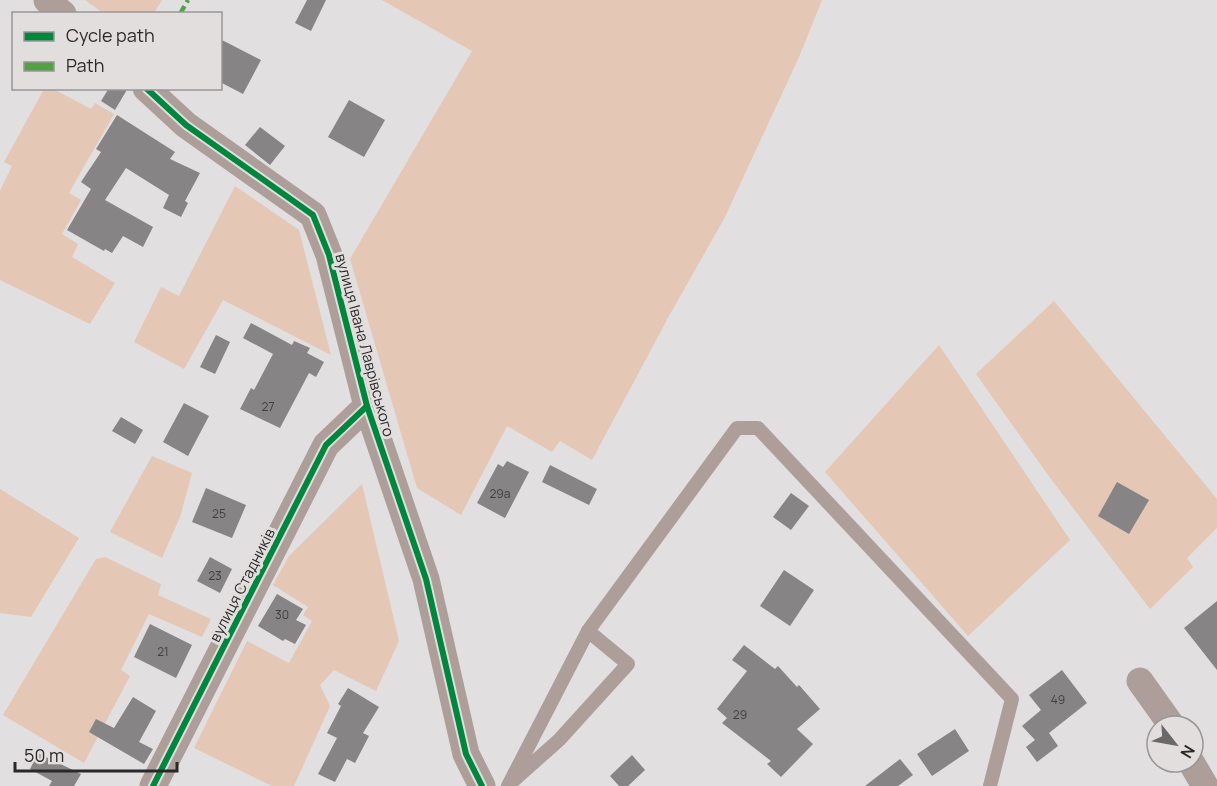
<svg xmlns="http://www.w3.org/2000/svg" width="1217" height="786" viewBox="0 0 1217 786" font-family="Manrope,sans-serif">
<style>
.green{fill:#e5c7b5}
.building{fill:#868484}
.lines{fill:none;stroke-linecap:round;stroke-linejoin:round}
.lane{stroke:#ad9e99;stroke-width:14}
.street{stroke:#ad9e99;stroke-width:27}
.quiet{stroke:#51a342;stroke-width:4.5;stroke-dasharray:9 4.5;stroke-linecap:butt}
.cycleway-casing{stroke:#e2dede;stroke-width:10}
.cycleway{stroke:#00873e;stroke-width:6}
.labels{text-anchor:middle;dominant-baseline:central;stroke-width:6;stroke-linejoin:round;paint-order:stroke}
.number-label{font-size:12px;fill:#414040}
.street-label{font-size:15px;fill:#2a2929;stroke:#e2dede}
</style>
<rect width="100%" height="100%" fill="#e1dfdf"/>
<g class="green">
<polygon points="85,0 162,0 154,13 103,13"/>
<polygon points="382,0 822,0 799,57 724,219 669,316 592,460 560,441 552,452 507,426 461,515 417,488 350,259 472,51"/>
<polygon points="44,89 53,89 91,109 95,103 114,114 69,193 81,200 62,234 78,244 72,257 115,283 90,324 0,280 0,191 12,166 4,162"/>
<polygon points="235,186 299,230 331,355 223,300 184,369 134,342 161,287 179,296"/>
<polygon points="1054,301 1217,499 1217,528 1187,558 1193,567 1150,609 1048,475 976,374"/>
<polygon points="939,345 1070,540 968,636 825,472"/>
<polygon points="152,456 192,473 180,517 162,558 110,532"/>
<polygon points="362,484 399,641 376,691 334,670 320,685 330,706 294,786 272,786 194,748 247,641 289,663 312,621 303,615 308,607 273,585 289,556"/>
<polygon points="0,489 79,538 31,617 0,613"/>
<polygon points="105,557 161,584 158,595 211,619 202,637 149,614 121,670 130,676 84,763 3,715 96,559"/>
</g>
<g class="building">
<polygon points="307,0 326,0 311,31 295,23"/>
<polygon points="220,39 261,60 243,94 220,82"/>
<polygon points="109,88 128,88 115,110 101,101"/>
<polygon points="349,100 385,120 364,157 328,137"/>
<polygon points="117,115 175,152 170,159 200,173 185,201 188,203 181,217 163,208 169,195 126,168 105,200 153,227 143,247 123,236 112,253 105,249 104,251 67,230 91,189 81,182 101,152 96,149"/>
<polygon points="260,127 285,146 270,165 245,145"/>
<polygon points="251,323 292,345 294,341 310,348 307,353 324,362 316,377 309,373 280,428 240,409 251,388 254,390 273,354 243,338"/>
<polygon points="216,335 230,342 215,374 200,367"/>
<polygon points="184,403 209,416 188,456 163,442"/>
<polygon points="121,417 143,430 135,444 112,431"/>
<polygon points="507,461 529,472 505,518 477,503 498,464 503,467"/>
<polygon points="550,465 597,489 589,505 542,482"/>
<polygon points="1117,482 1149,500 1129,534 1098,516"/>
<polygon points="206,488 246,505 232,538 192,522"/>
<polygon points="791,493 809,506 791,530 773,517"/>
<polygon points="210,557 232,569 220,593 197,581"/>
<polygon points="784,570 814,590 790,626 760,606"/>
<polygon points="277,594 303,609 296,620 306,625 295,644 285,639 283,641 258,626"/>
<polygon points="1217,601 1217,670 1184,628"/>
<polygon points="150,624 192,645 176,678 134,657"/>
<polygon points="744,645 775,669 778,666 797,687 799,685 820,709 797,729 813,744 781,777 767,764 771,761 722,723 727,718 717,709 747,671 732,660"/>
<polygon points="1062,670 1087,703 1049,733 1058,746 1037,762 1026,747 1035,740 1022,726 1041,710 1029,695"/>
<polygon points="348,688 379,707 363,733 369,736 355,763 347,759 335,782 318,774 337,738 327,733 341,706 338,704"/>
<polygon points="133,697 156,711 139,742 153,749 144,764 89,732 96,719 114,728"/>
<polygon points="955,729 969,751 932,776 917,754"/>
<polygon points="38,753 81,774 74,786 49,786 52,781 30,769"/>
<polygon points="632,755 645,770 628,786 619,786 610,776"/>
<polygon points="900,759 913,775 898,786 865,786"/>
</g>
<g class="lines">
<g class="lane">
<polyline points="514,780 559,740 628,664 588,631"/>
<polyline points="508,786 588,631 737,428 758,428 1012,699 990,786"/>
</g>
<g class="street">
<polyline points="47,0 63,14"/>
<polyline points="146,88 186,125 313,215 329,255 367,406 426,579 466,754 482,786"/>
<polyline points="1140,681 1172,726"/>
<polyline points="1191,762 1205,786"/>
<polyline points="153,786 326,445 367,406"/>
</g>
<polyline class="quiet" points="180,14 188,0"/>
<g class="cycleway-casing">
<g id="cycleway">
<polyline points="146,88 186,125 313,215 329,255 367,406 426,579 466,754 482,786"/>
<polyline points="153,786 326,445 367,406"/>
</g>
</g>
<use href="#cycleway" class="cycleway"/>
</g>
<g class="labels">
<g class="number-label">
<text x="268" y="406">27</text>
<text x="500" y="493">29а</text>
<text x="219" y="513">25</text>
<text x="215" y="575">23</text>
<text x="282" y="614">30</text>
<text x="163" y="651">21</text>
<text x="1058" y="699">49</text>
<text x="740" y="714">29</text>
</g>
<g class="street-label">
<text transform="translate(365 345) rotate(75)">вулиця Івана Лаврівського</text>
<text transform="translate(242 585) rotate(-63)">вулиця Стадників</text>
</g>
</g>
<rect x="12" y="12" width="210" height="78" fill="#e2dede" stroke="#989696" stroke-width="1.5"/>
<rect x="24" y="32" width="30" height="9" fill="#00873e" stroke="#989696" stroke-width="1.5"/>
<text x="66" y="42" font-size="18" fill="#2a2929">Cycle path</text>
<rect x="24" y="62" width="30" height="9" fill="#51a342" stroke="#989696" stroke-width="1.5"/>
<text x="66" y="72" font-size="18" fill="#2a2929">Path</text>
<g transform="translate(1175 744) rotate(121)"><circle r="28" fill="#e2dede" stroke="#989696" stroke-width="1.5"/>
<path d="M0-4.5L10 22L0 15L-10 22Z" fill="#6a6969"/>
<text y="-9" font-size="16" font-weight="bold" text-anchor="middle" fill="#2a2929">N</text>
</g>
<path d="M15 762v9h162v-9" fill="none" stroke="#2a2929" stroke-width="3"/>
<text x="24" y="762" font-size="18" fill="#2a2929" stroke="#e2dede" stroke-width="4.5" paint-order="stroke">50 m</text>
</svg>
